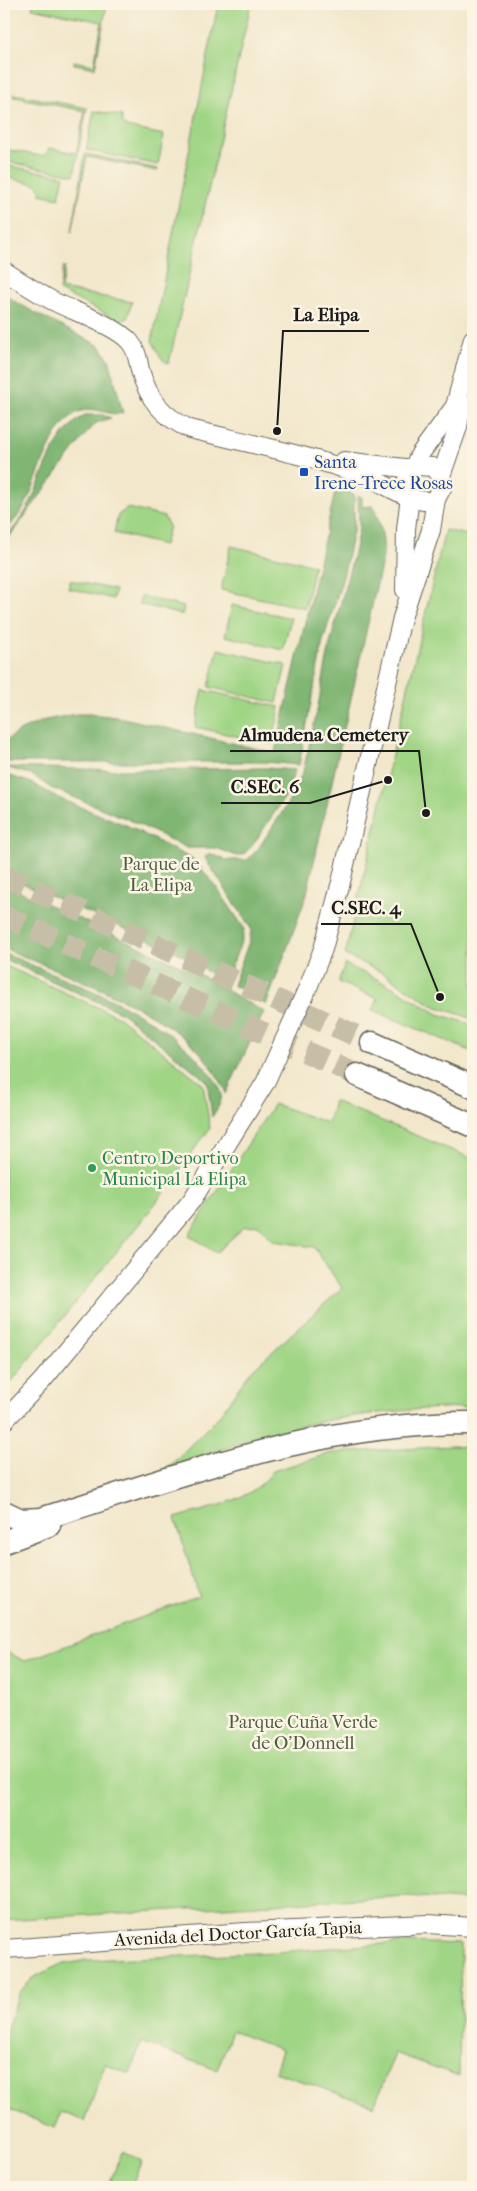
<svg xmlns="http://www.w3.org/2000/svg" width="477" height="2191" viewBox="0 0 477 2191" font-family="'IM FELL French Canon',serif">
<style>
.green{fill:#a1d586;stroke:#5e7851}
.forest{fill:#80b673;stroke:#4e6948}
.lines{fill:none;stroke-linecap:round;stroke-linejoin:round}
.highway-tunnel{stroke:#c7bea8;stroke-width:22;stroke-dasharray:22 11;stroke-linecap:butt}
.secondary-casing{stroke:#676359;stroke-width:20}
.highway-casing{stroke:#676359;stroke-width:25}
.secondary{stroke:#fff;stroke-width:18}
.highway{stroke:#fff;stroke-width:22}
.transit-dot{fill:#1a4fb4;stroke:#fcf5e5;stroke-width:2}
.leisure-dot{fill:#2e9e5b;stroke:#fcf5e5;stroke-width:2}
.labels{text-anchor:middle;dominant-baseline:central;stroke-width:5;stroke-linejoin:round;paint-order:stroke}
.transit-label{font-size:18px;fill:#164399;stroke:#fcf5e5;text-anchor:start}
.park-label{font-size:18px;fill:#4b5d41;stroke:#fcf5e5}
.leisure-label{font-size:18px;fill:#27864d;stroke:#fcf5e5;text-anchor:start}
.street-label{font-size:18px;fill:#1c1c1c;stroke:#fcf5e5}
.leader{fill:none;stroke:#1c1c1c;stroke-width:2}
.callout-dot{fill:#1c1c1c;stroke:#fcf5e5;stroke-width:2}
.callout-label{font-size:19px;text-anchor:middle;font-weight:bold;fill:#1c1c1c;stroke:#fcf5e5;stroke-width:5;stroke-linejoin:round;paint-order:stroke}
</style>
<rect width="100%" height="100%" fill="#fcf5e5"/>
<filter id="ink" filterUnits="userSpaceOnUse"><feTurbulence type="fractalNoise" baseFrequency=".02" numOctaves="2"/><feDisplacementMap in="SourceGraphic" scale="10" xChannelSelector="R" yChannelSelector="G"/><feConvolveMatrix kernelMatrix="1 2 1 2 8 2 1 2 1" color-interpolation-filters="sRGB"/></filter>
<filter id="wash" filterUnits="userSpaceOnUse"><feTurbulence type="fractalNoise" baseFrequency=".0096" numOctaves="4" result="noise"/><feDisplacementMap in="SourceGraphic" scale="20" xChannelSelector="R" yChannelSelector="G"/><feGaussianBlur stdDeviation="1.12" result="paint"/><feColorMatrix in="noise" values="0 0 0 0 0 0 0 0 0 0 0 0 0 0 0 0 0 1.4 0 .05"/><feComposite in="paint" operator="in"/></filter>
<g filter="url(#wash)">
<rect width="100%" height="100%" fill="#f2e7cb"/>
<g class="green">
<polygon points="33,4 107,4 95,68 74,64 74,61 94,65 102,22 32,8"/>
<path d="M 218,4 L 251,4 L 169,363 C 159,361 158,349 152,341 Z"/>
<polygon points="14,94 87,108 74,175 4,161 4,149 41,156 46,154 49,148 76,153 85,111 14,97"/>
<polygon points="94,111 122,116 122,122 126,127 164,135 158,165 86,150"/>
<polygon points="85,154 158,169 157,171 87,157 72,232"/>
<polygon points="4,165 64,176 59,198 40,194 40,188 36,184 4,177"/>
<polygon points="63,267 65,267 61,289 132,302 127,319 118,320 59,291"/>
<polygon points="128,508 164,517 169,526 164,545 114,533 118,515"/>
<polygon points="473,514 473,1019 432,1005 383,973 345,955 445,530 468,535"/>
<polygon points="231,546 314,565 305,608 221,590"/>
<polygon points="70,580 115,590 113,599 68,588"/>
<polygon points="141,596 184,607 182,615 139,604"/>
<polygon points="232,605 291,618 283,650 225,636"/>
<polygon points="218,649 286,665 277,703 209,687"/>
<polygon points="203,690 280,707 272,744 195,727"/>
<polygon points="345,964 391,986 438,1014 473,1025 473,1052 372,1010 378,999 338,982"/>
<polygon points="4,965 119,1017 203,1084 210,1128 152,1208 4,1391"/>
<path d="M 334,1101 L 473,1159 L 473,1407 C 407,1409 340,1414 277,1432 C 240,1442 204,1456 168,1468 L 219,1416 L 250,1372 L 342,1288 L 314,1247 L 274,1241 L 258,1225 L 244,1227 L 216,1253 L 189,1235 L 274,1104 L 328,1123 Z"/>
<path d="M 453,1446 L 473,1448 L 473,1901 L 407,1896 L 4,1920 L 4,1651 L 25,1661 L 199,1596 L 175,1518 C 206,1509 255,1500 273,1471 L 331,1453 Z"/>
<polygon points="408,1942 461,1944 459,2076 395,2053 374,2106 275,2072 282,2050 232,2031 217,2070 141,2042 130,2074 105,2064 85,2121 61,2112 55,2128 4,2107 4,2037 19,1993 34,1977 59,1965 87,1960 277,1952"/>
<polygon points="122,2152 142,2161 131,2187 108,2187"/>
</g>
<g class="forest">
<path d="M 4,295 L 39,315 L 100,346 L 109,359 L 123,413 C 112,417 98,407 85,410 C 54,415 39,477 27,501 C 22,512 12,524 4,532 Z"/>
<path d="M 85,415 L 102,415 L 111,418 L 96,423 L 85,435 L 4,544 L 4,538 C 44,505 40,442 85,415 Z"/>
<polygon points="336,488 354,494 354,527 343,577 323,641 299,765 265,762 4,762 4,742 21,730 45,720 77,714 92,714 123,718 275,753"/>
<path d="M 358,496 L 362,497 L 362,507 L 373,506 C 381,527 384,535 383,557 L 306,897 L 266,1005 L 233,985 L 250,939 L 251,929 C 244,916 206,862 205,857 L 209,853 L 226,860 L 247,860 L 258,849 L 290,800 L 303,772 L 317,711 L 330,644 L 355,549 L 359,527 Z"/>
<polygon points="5,767 120,770 266,768 295,770 285,797 252,846 244,854 237,856 216,848 187,848 130,820 51,788 32,775"/>
<polygon points="4,774 29,782 63,800 128,826 194,860 215,885 244,928 243,937 225,983 179,953 4,875"/>
<path d="M 4,884 L 199,974 L 264,1012 L 226,1094 L 225,1088 C 216,1075 207,1059 196,1048 C 147,1002 65,975 4,948 Z"/>
<path d="M 4,953 C 73,984 159,1010 207,1070 C 212,1076 220,1085 221,1093 C 223,1102 216,1110 212,1117 L 207,1081 L 122,1013 L 4,959 Z"/>
</g>
</g>
<g filter="url(#ink)">
<g class="lines">
<g class="highway-tunnel">
<polyline points="4,876 372,1043"/>
<polyline points="4,916 357,1075"/>
</g>
<g class="secondary-casing">
<g id="secondary">
<path d="M 4,271 C 20,281 36,292 53,301 C 72,311 117,326 130,342 C 137,350 138,360 140,370 C 148,399 163,417 190,429 C 251,444 311,455 370,478 C 388,485 418,508 436,499"/>
<polyline points="344,461 413,469"/>
<polyline points="441,476 458,427 462,402"/>
<polyline points="405,590 406,529 410,496 406,482 420,454 455,406 473,339"/>
<polyline points="4,1421 42,1381 192,1200 265,1083 309,985 323,949 341,882 402,618 431,530 436,499 443,486 441,476 432,467 419,466 413,469"/>
<polyline points="4,1949 246,1932 428,1924 473,1927"/>
</g>
</g>
<g class="highway-casing">
<g id="highway">
<polyline points="372,1043 473,1087"/>
<polyline points="357,1075 473,1126"/>
<path d="M 4,1512 L 21,1520 L 41,1519 C 186,1474 319,1422 473,1423"/>
<polyline points="4,1542 49,1525"/>
</g>
</g>
<use href="#secondary" class="secondary"/>
<use href="#highway" class="highway"/>
</g>
</g>
<rect class="transit-dot" x="299" y="467" width="10" height="10" rx="2.5"/>
<circle class="leisure-dot" cx="92" cy="1168" r="5"/>
<g class="labels">
<g class="transit-label">
<text x="314" y="462">Santa<tspan x="314" dy="21">Irene-Trece Rosas</tspan></text>
</g>
<g class="park-label">
<text x="161" y="864">Parque de<tspan x="161" dy="21">La Elipa</tspan></text>
<text x="303" y="1722">Parque Cuña Verde<tspan x="303" dy="21">de O'Donnell</tspan></text>
</g>
<g class="leisure-label">
<text x="102" y="1158">Centro Deportivo<tspan x="102" dy="21">Municipal La Elipa</tspan></text>
</g>
<g class="street-label">
<text transform="translate(238 1934) rotate(-3)">Avenida del Doctor García Tapia</text>
</g>
</g>
<path class="leader" d="M277 431L283 331H369M426 813L419 751H230M388 780L310 803H221M440 997L411 924H321"/>
<g class="callout-dot">
<circle cx="277" cy="431" r="5"/>
<circle cx="426" cy="813" r="5"/>
<circle cx="388" cy="780" r="5"/>
<circle cx="440" cy="997" r="5"/>
</g>
<g class="callout-label">
<text x="326" y="321">La Elipa</text>
<text x="324" y="741">Almudena Cemetery</text>
<text x="265" y="793">C.SEC. 6</text>
<text x="366" y="914">C.SEC. 4</text>
</g>
<rect width="477" height="2191" fill="none" stroke="#fcf5e5" stroke-width="20"/>
</svg>
